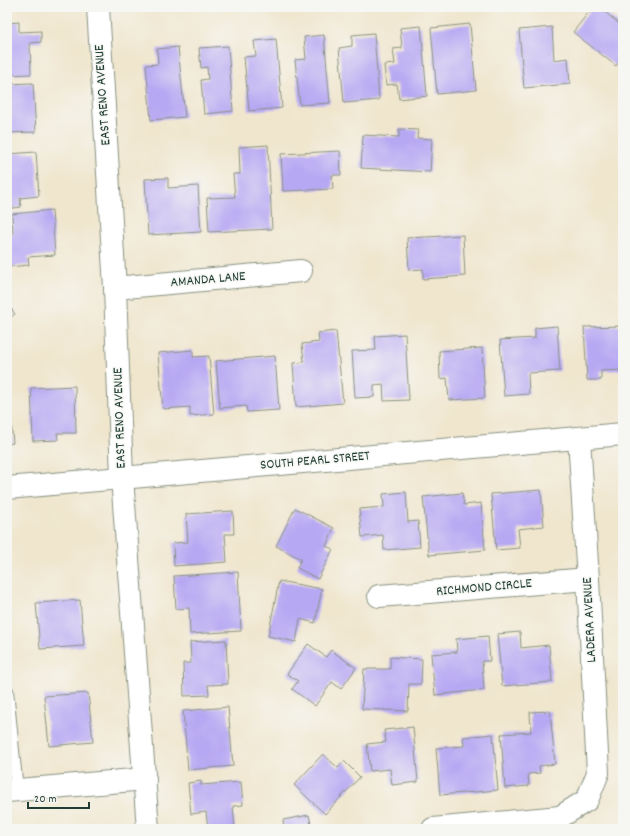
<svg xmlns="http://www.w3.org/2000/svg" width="630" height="836" viewBox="0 0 630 836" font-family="Dekko,sans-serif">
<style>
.building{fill:#b7a8f3}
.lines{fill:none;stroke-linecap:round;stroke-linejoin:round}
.service-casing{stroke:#889281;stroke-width:14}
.minor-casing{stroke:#889281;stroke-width:24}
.tertiary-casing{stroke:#889281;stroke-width:24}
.service{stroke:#fff;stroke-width:12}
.minor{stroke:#fff;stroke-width:22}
.tertiary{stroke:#fff;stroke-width:22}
.labels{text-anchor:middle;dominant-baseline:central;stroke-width:3;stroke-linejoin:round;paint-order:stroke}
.street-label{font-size:14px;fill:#1f3d34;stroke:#f6f6f2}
</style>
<rect width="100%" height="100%" fill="#f6f6f2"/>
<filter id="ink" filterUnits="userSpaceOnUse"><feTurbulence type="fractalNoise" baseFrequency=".025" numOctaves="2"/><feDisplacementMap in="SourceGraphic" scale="8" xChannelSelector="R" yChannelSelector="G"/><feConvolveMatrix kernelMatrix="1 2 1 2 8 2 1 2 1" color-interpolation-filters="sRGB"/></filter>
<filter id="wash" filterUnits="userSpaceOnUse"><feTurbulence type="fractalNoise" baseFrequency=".012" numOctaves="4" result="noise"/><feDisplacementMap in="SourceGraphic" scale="16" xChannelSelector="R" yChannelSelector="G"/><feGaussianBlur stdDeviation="0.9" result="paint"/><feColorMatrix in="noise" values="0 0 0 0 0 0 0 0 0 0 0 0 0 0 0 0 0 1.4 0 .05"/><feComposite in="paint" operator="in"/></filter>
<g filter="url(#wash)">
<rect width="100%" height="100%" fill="#f0e6ce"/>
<g id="blocks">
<g class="building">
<polygon points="593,7 599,7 623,27 623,58 616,66 573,32"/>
<polygon points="19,22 19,32 41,31 41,42 30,43 31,74 7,75 7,23"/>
<polygon points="470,24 476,90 437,94 431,28"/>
<polygon points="421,26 427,96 399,99 397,84 386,85 384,65 395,64 393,49 402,48 400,28"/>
<polygon points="552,27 554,60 568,58 570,84 524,88 519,30"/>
<polygon points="374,33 379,100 344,103 339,48 352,46 352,35"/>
<polygon points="324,35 330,103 300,105 295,60 306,59 304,37"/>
<polygon points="276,39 282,108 249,111 244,57 256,56 254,41"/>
<polygon points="228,46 233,111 204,114 201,80 208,79 207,67 201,68 199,48"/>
<polygon points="178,47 185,117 151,120 146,65 158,64 157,49"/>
<polygon points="33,83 36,132 7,133 7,84"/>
<polygon points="399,129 418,130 417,138 432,139 430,172 361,168 363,135 399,137"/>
<polygon points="268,145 272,229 209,232 207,198 235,197 233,174 240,174 239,147"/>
<polygon points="340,151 341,175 332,175 333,189 283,191 281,154"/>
<polygon points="36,152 39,196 20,198 21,207 7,209 7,154"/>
<polygon points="168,178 168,188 198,186 201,232 148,235 145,179"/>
<polygon points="52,210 55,255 28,257 29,265 8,267 7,235 13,234 12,214"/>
<polygon points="463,235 465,276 423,279 423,269 409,270 407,238"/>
<polygon points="7,303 15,314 7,320"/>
<polygon points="557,326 560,371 528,373 529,394 504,396 500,340 535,338 535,328"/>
<polygon points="623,326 623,370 601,371 601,380 587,380 584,327"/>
<polygon points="336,331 343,403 296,407 293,363 304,362 302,344 319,342 318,333"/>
<polygon points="405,334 409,400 384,401 383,384 374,385 374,397 355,398 352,351 376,350 375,336"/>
<polygon points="482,348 485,398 449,400 447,378 440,379 439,351"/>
<polygon points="193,350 193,357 209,356 214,414 190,416 190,407 163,409 158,353"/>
<polygon points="275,356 279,410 247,412 246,406 220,408 216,361"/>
<polygon points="75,386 76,433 57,433 58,440 33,441 31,388"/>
<polygon points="7,388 8,388 13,443 7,444"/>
<polygon points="541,490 544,526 518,529 520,548 496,550 491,494"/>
<polygon points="406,492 408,522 418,521 420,547 384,550 383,535 362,537 359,509 384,507 383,494"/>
<polygon points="462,493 464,505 481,503 485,550 429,555 423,497"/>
<polygon points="295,508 334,528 326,546 333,549 318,579 297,568 301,559 276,546"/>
<polygon points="233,511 234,534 225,534 227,562 174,566 173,543 188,542 186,514"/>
<polygon points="238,572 241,631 190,634 189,608 176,609 174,576"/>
<polygon points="279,581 322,589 315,623 300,619 296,642 268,636"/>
<polygon points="80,600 84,646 40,649 36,603"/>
<polygon points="520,632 521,648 549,645 552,682 502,686 497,634"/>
<polygon points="488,636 490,661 482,661 484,690 435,695 431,654 457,652 456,639"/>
<polygon points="226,640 228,684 208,685 209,695 184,696 183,663 191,663 190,642"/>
<polygon points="308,644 326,657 331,650 356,668 341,689 332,682 315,706 292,689 298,681 287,674"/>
<polygon points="390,657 422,659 421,684 409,684 408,711 362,709 364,669 390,669"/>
<polygon points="88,693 93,742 49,746 44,696"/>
<polygon points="228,707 233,766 188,770 183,711"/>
<polygon points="550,711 555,764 539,766 540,773 528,774 529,786 505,788 501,734 531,732 530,712"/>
<polygon points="413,727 418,782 392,785 390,769 370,771 367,744 386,742 384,730"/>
<polygon points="493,734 498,790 440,795 436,748 464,746 463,737"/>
<polygon points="323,754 338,768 344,761 360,777 325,814 294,785"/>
<polygon points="201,781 201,785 241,782 243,805 233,806 235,829 208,829 206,812 191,814 188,783"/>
<polygon points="309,815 312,829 284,829 283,820"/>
</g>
</g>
</g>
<g filter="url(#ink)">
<use href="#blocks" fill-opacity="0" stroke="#889281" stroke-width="1"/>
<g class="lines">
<g class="service-casing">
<polyline id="service" points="7,691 17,790"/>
</g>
<g class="minor-casing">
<g id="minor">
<polyline points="115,288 301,271"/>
<polyline points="379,596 588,579"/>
<polyline points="7,791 145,779"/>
<polyline points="433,829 560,817 587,800 598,773 588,579 579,438"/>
</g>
</g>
<g class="tertiary-casing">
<g id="tertiary">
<polyline points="98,7 115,288 122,477 148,829"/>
<polyline points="7,488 623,434"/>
</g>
</g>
<use href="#service" class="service"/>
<use href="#minor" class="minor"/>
<use href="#tertiary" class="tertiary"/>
</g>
</g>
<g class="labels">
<g class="street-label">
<text transform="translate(103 95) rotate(-94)">EAST RENO AVENUE</text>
<text transform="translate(208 280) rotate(-5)">AMANDA LANE</text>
<text transform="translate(120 418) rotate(-92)">EAST RENO AVENUE</text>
<text transform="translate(315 461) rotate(-5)">SOUTH PEARL STREET</text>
<text transform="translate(484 588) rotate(-5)">RICHMOND CIRCLE</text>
<text transform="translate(590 620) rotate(-93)">LADERA AVENUE</text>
</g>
</g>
<rect width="630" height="836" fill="none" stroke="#f6f6f2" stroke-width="24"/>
<path d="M28 802v6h61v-6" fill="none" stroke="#1f3d34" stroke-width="2"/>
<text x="34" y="802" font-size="12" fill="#1f3d34" stroke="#f6f6f2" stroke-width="3" paint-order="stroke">20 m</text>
</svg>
